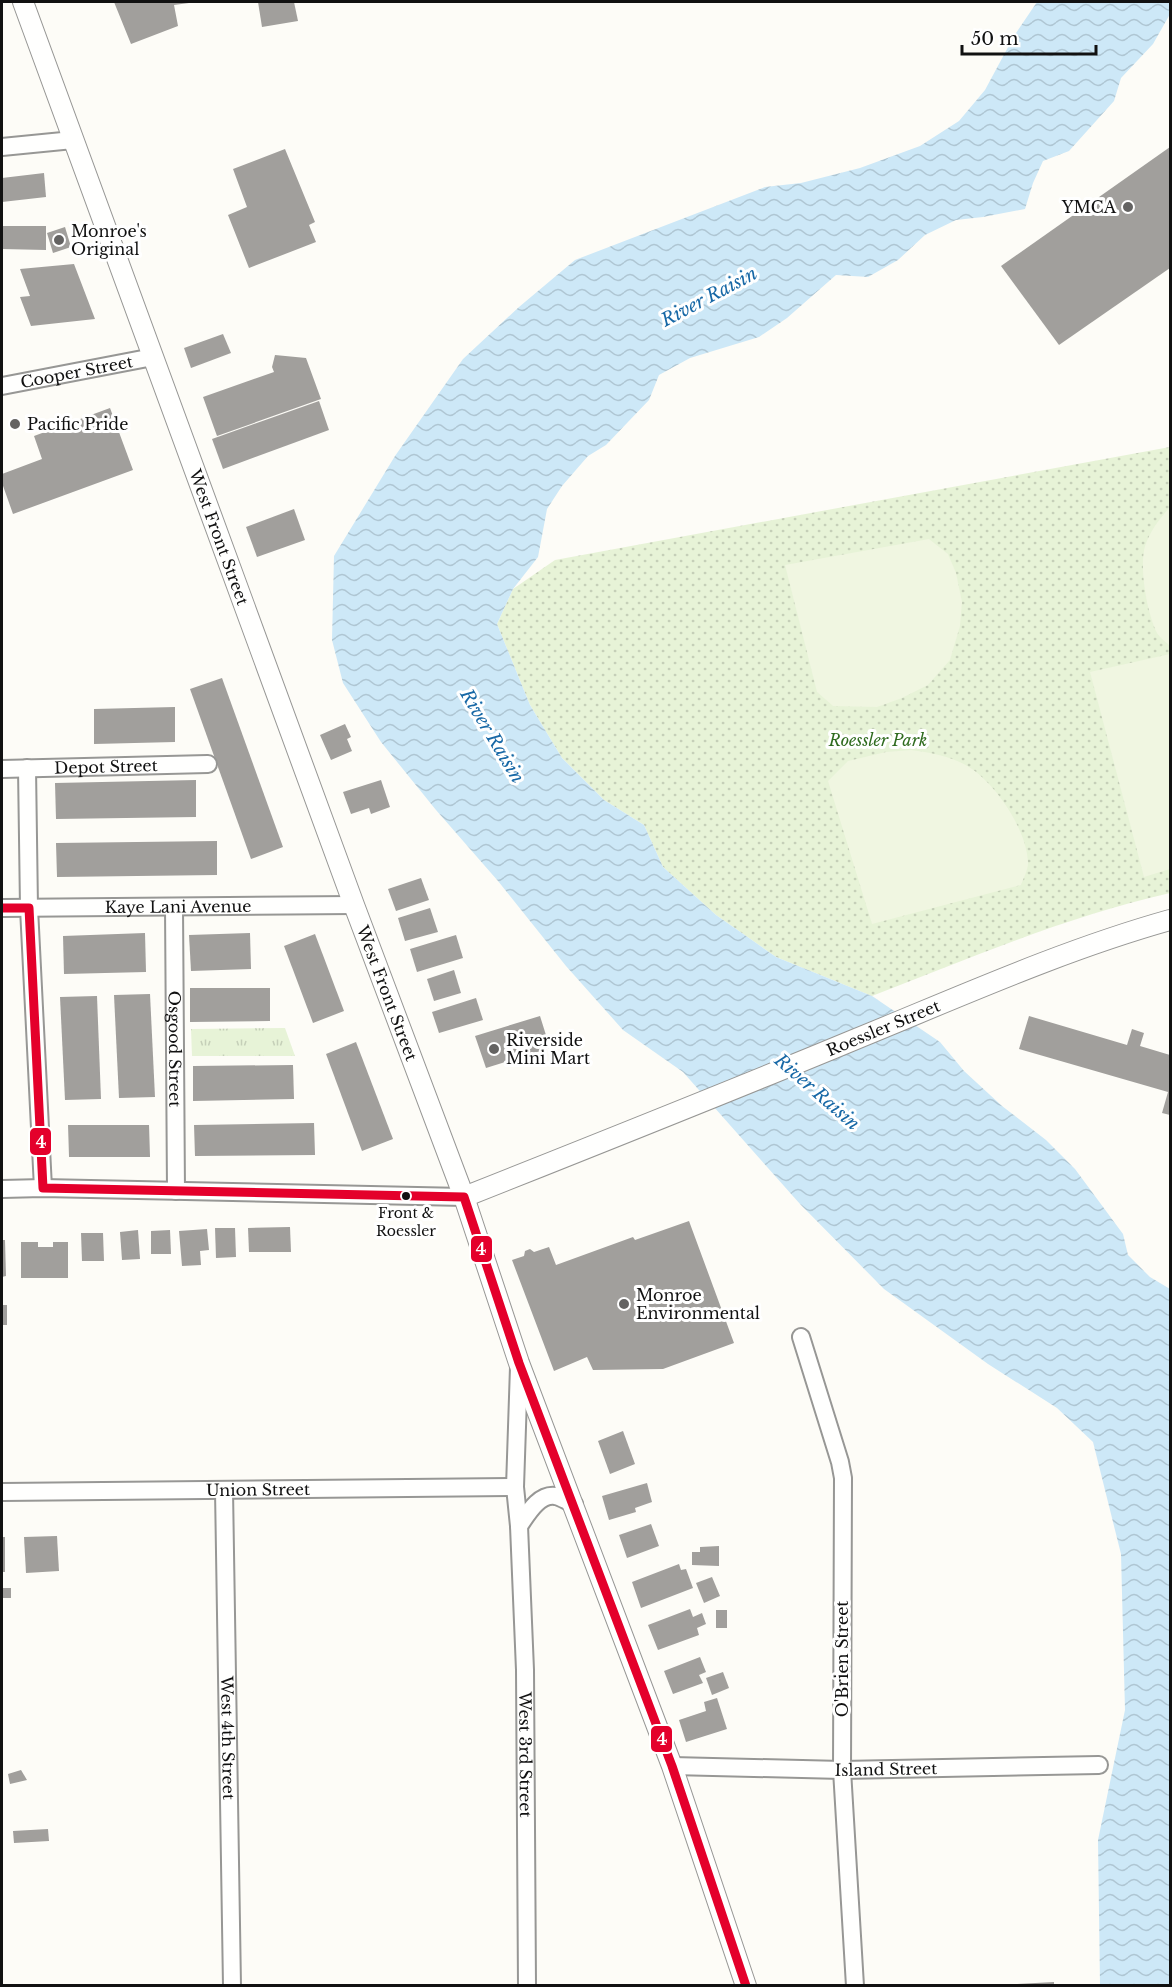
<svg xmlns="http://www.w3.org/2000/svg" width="1172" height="1987" viewBox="0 0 1172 1987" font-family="'Libre Baskerville',serif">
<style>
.grass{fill:url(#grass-tufts)}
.park{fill:url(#park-dots)}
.pitch{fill:#f0f6e1}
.water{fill:url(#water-waves)}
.building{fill:#a19f9c}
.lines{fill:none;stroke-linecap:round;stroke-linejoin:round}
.minor-casing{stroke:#979795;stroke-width:20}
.tertiary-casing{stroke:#979795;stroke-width:22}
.minor{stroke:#fffffe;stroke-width:16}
.tertiary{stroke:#fffffe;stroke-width:20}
.bus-1-casing{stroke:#fff;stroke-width:14}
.bus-1{stroke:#e4002b;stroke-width:9}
.poi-dot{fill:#646362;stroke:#fff;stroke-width:2}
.bus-dot{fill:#111;stroke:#fff;stroke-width:2}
.labels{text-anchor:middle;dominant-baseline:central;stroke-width:6;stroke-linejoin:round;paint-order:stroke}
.bus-label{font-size:14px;fill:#111;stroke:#fff}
.poi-label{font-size:16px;fill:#111;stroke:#fff;text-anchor:start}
.street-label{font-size:16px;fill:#111;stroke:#fff}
.park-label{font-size:16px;font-style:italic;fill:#2f6b1f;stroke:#fff}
.water-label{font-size:18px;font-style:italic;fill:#1768a6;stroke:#fff}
.line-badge{stroke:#fff;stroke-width:2}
.badge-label{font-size:16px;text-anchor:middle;font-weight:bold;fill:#fff}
</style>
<defs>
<pattern id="grass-tufts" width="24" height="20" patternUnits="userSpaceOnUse" patternTransform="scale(1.5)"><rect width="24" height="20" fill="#e7f3d7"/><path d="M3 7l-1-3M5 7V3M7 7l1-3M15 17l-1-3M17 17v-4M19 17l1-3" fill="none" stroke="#c5cfb8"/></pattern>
<pattern id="park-dots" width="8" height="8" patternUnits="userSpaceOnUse" patternTransform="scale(1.5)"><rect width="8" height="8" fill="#e7f3d7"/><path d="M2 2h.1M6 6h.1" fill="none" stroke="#c5cfb8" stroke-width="1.8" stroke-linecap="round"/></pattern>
<pattern id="water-waves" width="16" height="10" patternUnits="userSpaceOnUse" patternTransform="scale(1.5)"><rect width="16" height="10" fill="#cde8f7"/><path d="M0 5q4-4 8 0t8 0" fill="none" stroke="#afc6d3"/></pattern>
</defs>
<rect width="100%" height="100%" fill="#fdfcf7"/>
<polygon class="grass" points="285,1028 295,1056 192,1056 191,1029"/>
<path class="park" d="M 1170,447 L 1170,893 C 1068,916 970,958 872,996 L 776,957 L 716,915 L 663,867 L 644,825 L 604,800 L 562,758 L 530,705 L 497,624 L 513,589 L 555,560 Z"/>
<g class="pitch">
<path d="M 1170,507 L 1170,646 C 1166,642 1160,638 1157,633 C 1147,613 1139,568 1145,546 C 1150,531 1160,518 1170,507 Z"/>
<polygon points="929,539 948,554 956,573 962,602 960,626 950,660 928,685 902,698 877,707 833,706 817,692 785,565"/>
<polygon points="1170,654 1170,869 1144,877 1090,672"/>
<path d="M 911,750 C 931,753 951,756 969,767 C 996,784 1027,830 1028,863 C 1028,870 1023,879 1021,885 L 872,924 L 828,781 L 848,761 L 886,752 Z"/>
</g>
<polygon class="water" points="1037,2 1170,2 1170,14 1153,44 1121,78 1114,101 1069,151 1043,161 1033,183 1025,209 983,217 956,220 925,235 898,260 868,277 836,275 787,318 759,337 690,358 659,375 649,400 606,445 588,456 562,486 547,509 538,557 513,589 497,624 530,705 562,758 604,800 644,825 663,867 716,915 776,957 872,996 940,1042 964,1071 1002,1106 1046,1140 1075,1169 1123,1234 1128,1255 1150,1277 1170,1289 1170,1985 1100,1985 1098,1840 1125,1710 1121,1554 1093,1442 1057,1408 988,1364 884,1289 800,1204 683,1072 623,1030 566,966 498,881 436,810 381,742 343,683 332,640 334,556 395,456 463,359 519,307 575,260 765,187 801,183 860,168 920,146 959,121 985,90 1014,36"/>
<g class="building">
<polygon points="114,2 189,2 189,3 174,5 178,26 131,44"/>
<polygon points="258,2 294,2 298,21 262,27"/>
<polygon points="1170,147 1170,268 1059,345 1001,266"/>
<polygon points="285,149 315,222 309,225 316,242 249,268 228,215 247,207 233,169"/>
<polygon points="44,173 46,197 2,202 2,178"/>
<polygon points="2,226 46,226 46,250 2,249"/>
<polygon points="65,227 71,247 53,253 47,233"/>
<polygon points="74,264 95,319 31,326 20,297 30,296 20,269"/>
<polygon points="223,334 231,353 191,368 184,348"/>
<polygon points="275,355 306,358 321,399 217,436 203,397 274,372 272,367"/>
<polygon points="319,401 329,430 223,469 212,439"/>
<polygon points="110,408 133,470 13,514 2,483 2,474 42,459 34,436"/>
<polygon points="294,509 305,540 257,557 246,527"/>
<polygon points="222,678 283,847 251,859 190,689"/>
<polygon points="175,707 175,742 94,744 94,709"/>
<polygon points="345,724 351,737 347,739 352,751 331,760 320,735"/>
<polygon points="196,780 196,817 56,819 55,783"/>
<polygon points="381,780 390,807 371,814 369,808 351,814 343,792"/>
<polygon points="217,841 217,875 57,877 56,843"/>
<polygon points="421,878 429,900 396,911 388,889"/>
<polygon points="430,908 438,932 405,941 398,918"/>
<polygon points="145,933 146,972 64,974 63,936"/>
<polygon points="250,933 251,969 191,971 189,935"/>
<polygon points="315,934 344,1011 313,1023 284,946"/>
<polygon points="456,935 463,958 417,972 410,949"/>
<polygon points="454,970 461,993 434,1001 427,979"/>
<polygon points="190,988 270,988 270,1021 190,1022"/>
<polygon points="150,994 155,1097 119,1098 114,995"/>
<polygon points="97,996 101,1099 65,1100 60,997"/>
<polygon points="476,998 483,1020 439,1033 432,1012"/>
<polygon points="540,1016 550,1048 486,1068 475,1036"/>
<polygon points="1029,1016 1127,1045 1132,1029 1144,1033 1140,1046 1170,1055 1170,1115 1162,1113 1168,1092 1019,1049"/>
<polygon points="356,1042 393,1139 362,1151 326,1054"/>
<polygon points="293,1065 294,1099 193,1101 193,1066"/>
<polygon points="314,1123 315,1155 195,1156 194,1125"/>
<polygon points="68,1125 149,1125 150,1157 69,1157"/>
<polygon points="689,1221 734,1343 663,1369 593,1370 587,1357 554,1371 512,1260 524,1256 525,1251 530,1249 534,1252 549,1247 556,1265 633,1237 635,1240"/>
<polygon points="290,1227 291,1252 249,1252 248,1228"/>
<polygon points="215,1228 235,1228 236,1257 216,1258"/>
<polygon points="207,1229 209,1250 200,1251 201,1265 182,1266 179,1231"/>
<polygon points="138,1230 140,1259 122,1260 120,1232"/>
<polygon points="170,1230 171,1254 151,1254 151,1231"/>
<polygon points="81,1233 103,1233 104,1261 82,1261"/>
<polygon points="2,1240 5,1240 6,1276 2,1277"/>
<polygon points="21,1242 38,1242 38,1247 53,1247 53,1242 68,1242 68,1278 21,1278"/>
<rect x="2" y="1305" width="5" height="20"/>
<polygon points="623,1431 635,1464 610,1474 598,1441"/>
<polygon points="647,1483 652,1502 635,1508 636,1512 609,1520 602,1496"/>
<polygon points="651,1524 659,1546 627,1558 619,1535"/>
<polygon points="57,1536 59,1571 26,1573 24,1537"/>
<rect x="2" y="1537" width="3" height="35"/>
<polygon points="719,1546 719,1566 692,1565 692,1552 700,1552 700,1547"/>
<polygon points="679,1564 681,1570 686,1569 693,1588 641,1608 632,1582"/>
<polygon points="712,1577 720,1596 704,1603 696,1583"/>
<polygon points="2,1588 11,1588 11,1598 3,1598"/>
<polygon points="690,1609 693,1617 702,1613 706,1624 697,1628 699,1635 658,1650 648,1625"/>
<rect x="716" y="1610" width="11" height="18"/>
<polygon points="700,1657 706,1672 699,1675 703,1683 673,1694 664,1671"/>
<polygon points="723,1672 729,1688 712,1695 706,1678"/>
<polygon points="717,1698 727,1729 686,1742 679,1720 706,1711 704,1702"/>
<polygon points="21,1770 27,1780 10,1784 8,1774"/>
<polygon points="48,1829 49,1841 14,1843 13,1831"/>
<polygon points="1054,1982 1054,1986 1017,1986 1017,1984"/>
</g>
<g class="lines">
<g class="minor-casing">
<g id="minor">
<polyline points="2,147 73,140"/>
<path id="s1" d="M 2,386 L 153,357"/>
<polyline points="27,768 29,908 43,1188"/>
<path id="s2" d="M 2,769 L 208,764"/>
<path id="s3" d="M 174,907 L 176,1191"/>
<path id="s4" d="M 2,908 L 354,905"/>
<polyline points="2,1189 43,1188 464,1197"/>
<polyline points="801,1337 840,1462 843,1478 842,1770 855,1986"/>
<path id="s5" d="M 519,1367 L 515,1487 L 519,1526 L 525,1670 L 527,1986"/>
<path id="s6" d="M 224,1490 L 232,1986"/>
<path id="s7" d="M 2,1492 L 515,1487"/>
<path d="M 519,1526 C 527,1515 538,1494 555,1496 C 561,1497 568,1502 574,1504"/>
<path id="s8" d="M 672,1766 L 842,1770 L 1099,1765"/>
</g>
</g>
<g class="tertiary-casing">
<g id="tertiary">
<path id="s9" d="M 23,2 L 354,905 L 464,1197 L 519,1363 L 672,1766 L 746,1986"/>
<path id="s10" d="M 464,1197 C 595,1145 726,1093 856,1039 C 959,997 1063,950 1170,920"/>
</g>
</g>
<use href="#minor" class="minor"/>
<use href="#tertiary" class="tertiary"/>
<g class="bus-1-casing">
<polyline id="bus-1" points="2,908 29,908 43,1188 464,1197 519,1363 672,1766 746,1986"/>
</g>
<use href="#bus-1" class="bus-1"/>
</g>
<g class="poi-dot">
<circle cx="1128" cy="207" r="6"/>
<circle cx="59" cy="240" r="6"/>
<circle cx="15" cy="424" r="6"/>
<circle cx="494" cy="1049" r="6"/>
<circle cx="624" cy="1304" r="6"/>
</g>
<circle class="bus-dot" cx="406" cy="1196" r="5"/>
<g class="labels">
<g class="bus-label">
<text x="406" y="1213">Front &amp;<tspan x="406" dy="18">Roessler</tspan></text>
</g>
<g class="poi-label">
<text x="1116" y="207" text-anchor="end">YMCA</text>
<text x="71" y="231">Monroe's<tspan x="71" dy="18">Original</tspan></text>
<text x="27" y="424">Pacific Pride</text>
<text x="506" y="1040">Riverside<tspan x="506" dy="18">Mini Mart</tspan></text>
<text x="636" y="1295">Monroe<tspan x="636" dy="18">Environmental</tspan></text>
</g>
<g class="street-label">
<text stroke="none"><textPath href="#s1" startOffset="76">Cooper Street</textPath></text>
<text stroke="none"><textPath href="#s9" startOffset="570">West Front Street</textPath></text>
<text stroke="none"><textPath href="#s2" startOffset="104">Depot Street</textPath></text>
<text stroke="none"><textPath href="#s4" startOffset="176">Kaye Lani Avenue</textPath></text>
<text stroke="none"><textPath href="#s9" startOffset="1056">West Front Street</textPath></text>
<text stroke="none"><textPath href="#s10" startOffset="452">Roessler Street</textPath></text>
<text stroke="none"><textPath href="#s3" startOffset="142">Osgood Street</textPath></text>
<text stroke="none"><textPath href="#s7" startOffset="256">Union Street</textPath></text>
<text transform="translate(842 1659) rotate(-90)">O'Brien Street</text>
<text stroke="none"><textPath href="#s6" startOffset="248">West 4th Street</textPath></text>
<text stroke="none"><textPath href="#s5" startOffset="388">West 3rd Street</textPath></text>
<text stroke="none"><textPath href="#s8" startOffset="214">Island Street</textPath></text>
</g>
<g class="park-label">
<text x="878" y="740">Roessler Park</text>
</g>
<g class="water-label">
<text transform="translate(709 297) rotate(-28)">River Raisin</text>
<text transform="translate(492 736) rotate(59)">River Raisin</text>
<text transform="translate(817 1092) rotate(41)">River Raisin</text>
</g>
</g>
<g class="line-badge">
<rect x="29" y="1127" width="23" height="29" rx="6" fill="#e4002b"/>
<rect x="470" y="1235" width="23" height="28" rx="6" fill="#e4002b"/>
<rect x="650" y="1725" width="23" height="28" rx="6" fill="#e4002b"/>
</g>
<g class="badge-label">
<text x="41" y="1148">4</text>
<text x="481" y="1255">4</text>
<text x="662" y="1745">4</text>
</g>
<rect width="1172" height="1987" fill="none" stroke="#111111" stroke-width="6"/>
<path d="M962 45v9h134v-9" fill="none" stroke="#111111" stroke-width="3"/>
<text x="971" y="45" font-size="18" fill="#111111" stroke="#ffffff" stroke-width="4.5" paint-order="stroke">50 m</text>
</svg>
